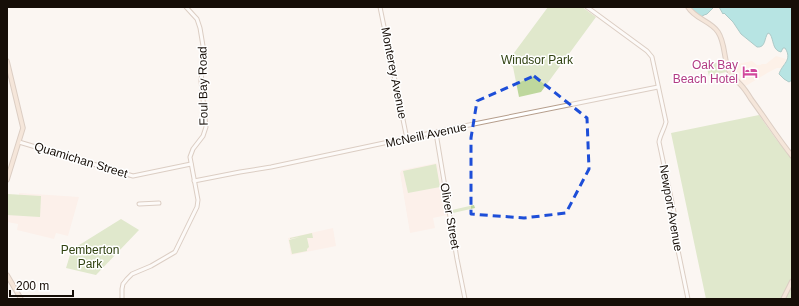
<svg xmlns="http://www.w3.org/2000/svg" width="799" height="306" viewBox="0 0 799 306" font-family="Arial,sans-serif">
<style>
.built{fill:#feebdc}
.education{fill:#fce9e0}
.green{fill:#bed79d}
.water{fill:#64ced1;stroke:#4d9494}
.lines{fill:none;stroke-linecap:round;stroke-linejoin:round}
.stream{stroke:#4d9494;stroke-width:1}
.tertiary-casing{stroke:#b59d8b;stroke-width:5}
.secondary-casing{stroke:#b59d8b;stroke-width:5.5}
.tertiary{stroke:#fff;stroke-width:3}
.secondary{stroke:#eed3bd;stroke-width:3.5}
.marked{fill:none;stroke:#1d4ed8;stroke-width:3;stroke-dasharray:8 5;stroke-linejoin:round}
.labels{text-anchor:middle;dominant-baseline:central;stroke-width:3;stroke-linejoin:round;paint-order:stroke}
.park-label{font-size:12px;fill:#314312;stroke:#fff}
.hotel-label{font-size:12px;fill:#b23c85;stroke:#fff;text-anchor:end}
.street-label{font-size:12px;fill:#160e07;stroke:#fff}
</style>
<rect width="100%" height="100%" fill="#fbf6f2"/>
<polygon class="built" points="776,56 780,57 786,59 783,68 777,68 769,72 744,87 733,75 729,67 733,65 752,61 757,65 760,65 762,64 766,64"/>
<g class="education">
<polygon points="436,163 438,165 447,215 433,218 435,228 410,233 400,173 402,170"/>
<polygon points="19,193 79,197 68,236 56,233 54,239 17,230 18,224 7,222 7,194 19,195"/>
<polygon points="333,228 336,246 291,255 288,238"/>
</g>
<g class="green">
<polygon points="548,7 582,7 596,17 541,92 519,97 513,67 511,65 513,63 511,57"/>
<polygon points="724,61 726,72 709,76 706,65"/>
<polygon points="759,115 776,139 792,159 792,299 706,299 671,133"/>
<polygon points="436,164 440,187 408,193 403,171"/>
<polygon points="7,194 41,196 40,217 7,215"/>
<polygon points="474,205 475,208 453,213 452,210"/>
<polygon points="121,219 139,230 96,275 66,268 70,255 76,247"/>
<polygon points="312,233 313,238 307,238 309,247 307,249 307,251 292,254 289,240 300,237 290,239 290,238"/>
</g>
<g class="water">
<polygon points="690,7 714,7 707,14 704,15 701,17 693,11"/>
<path d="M 719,7 L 792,7 L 792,80 L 789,82 L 784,79 L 779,74 C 782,64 793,60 785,48 L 783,48 L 781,52 C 772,50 774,40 770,34 L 768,33 C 764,38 766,48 757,47 L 741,34 L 733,22 L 724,13 L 723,14 Z"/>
</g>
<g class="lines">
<polyline class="stream" points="719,68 719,70"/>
<g class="tertiary-casing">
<g id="tertiary">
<polyline points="380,7 407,139"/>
<path d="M 587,7 L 647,51 L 652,57 L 666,122 C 664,130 660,135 659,142 L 674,212 L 673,226 L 688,299"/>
<polyline points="436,133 457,259 465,299"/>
<polyline points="19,142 133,176 191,164"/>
<polyline points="194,181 240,172 271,167 464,126 658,87"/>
<polyline points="139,204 159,203"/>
<polyline points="122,299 122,289 123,284 127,279 132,274 151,266 175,252 197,207 198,200 190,157 193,149 203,136 206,127 201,81 204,52 200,28 197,19 186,7"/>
</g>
</g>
<g class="secondary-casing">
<g id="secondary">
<path d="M 688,7 C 695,19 711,21 718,32 C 726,44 723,60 730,73 C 733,77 736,80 740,84 C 744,88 748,94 751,99 C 765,118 777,137 792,156"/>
<polyline points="7,61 23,128 7,180"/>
<polyline points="7,275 21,299"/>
<polyline points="783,299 792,281"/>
</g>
</g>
<use href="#tertiary" class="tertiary"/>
<use href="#secondary" class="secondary"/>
</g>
<path d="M0 0H799V306H0ZM 534,76 L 587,118 L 589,169 L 566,213 L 524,218 L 471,214 L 471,138 L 477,101 Z" fill="#fbf6f2" fill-opacity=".55" fill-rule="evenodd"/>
<path class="marked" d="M 534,76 L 587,118 L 589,169 L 566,213 L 524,218 L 471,214 L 471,138 L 477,101 Z"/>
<defs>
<g id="hotel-bare" transform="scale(1.2)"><path d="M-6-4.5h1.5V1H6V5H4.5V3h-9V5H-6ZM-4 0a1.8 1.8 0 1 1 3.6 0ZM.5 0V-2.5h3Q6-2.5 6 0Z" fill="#d1479c" stroke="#fff" stroke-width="2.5" paint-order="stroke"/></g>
</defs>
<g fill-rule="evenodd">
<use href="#hotel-bare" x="750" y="72"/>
</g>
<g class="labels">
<g class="park-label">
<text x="537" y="60">Windsor Park</text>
<text x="90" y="250">Pemberton<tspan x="90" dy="14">Park</tspan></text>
</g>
<g class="hotel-label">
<text x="738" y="65">Oak Bay<tspan x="738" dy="14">Beach Hotel</tspan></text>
</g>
<g class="street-label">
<text transform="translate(394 73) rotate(79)">Monterey Avenue</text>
<text transform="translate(203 86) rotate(-91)">Foul Bay Road</text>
<text transform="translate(426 135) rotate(-12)">McNeill Avenue</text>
<text transform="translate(81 160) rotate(17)">Quamichan Street</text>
<text transform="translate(671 208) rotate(80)">Newport Avenue</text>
<text transform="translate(450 216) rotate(80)">Oliver Street</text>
</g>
</g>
<rect width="799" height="306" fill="none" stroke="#160e07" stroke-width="16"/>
<path d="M10 290v6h63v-6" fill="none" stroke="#160e07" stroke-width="2"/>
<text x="16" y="290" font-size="12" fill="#160e07" stroke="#ffffff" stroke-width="3" paint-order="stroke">200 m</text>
</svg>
